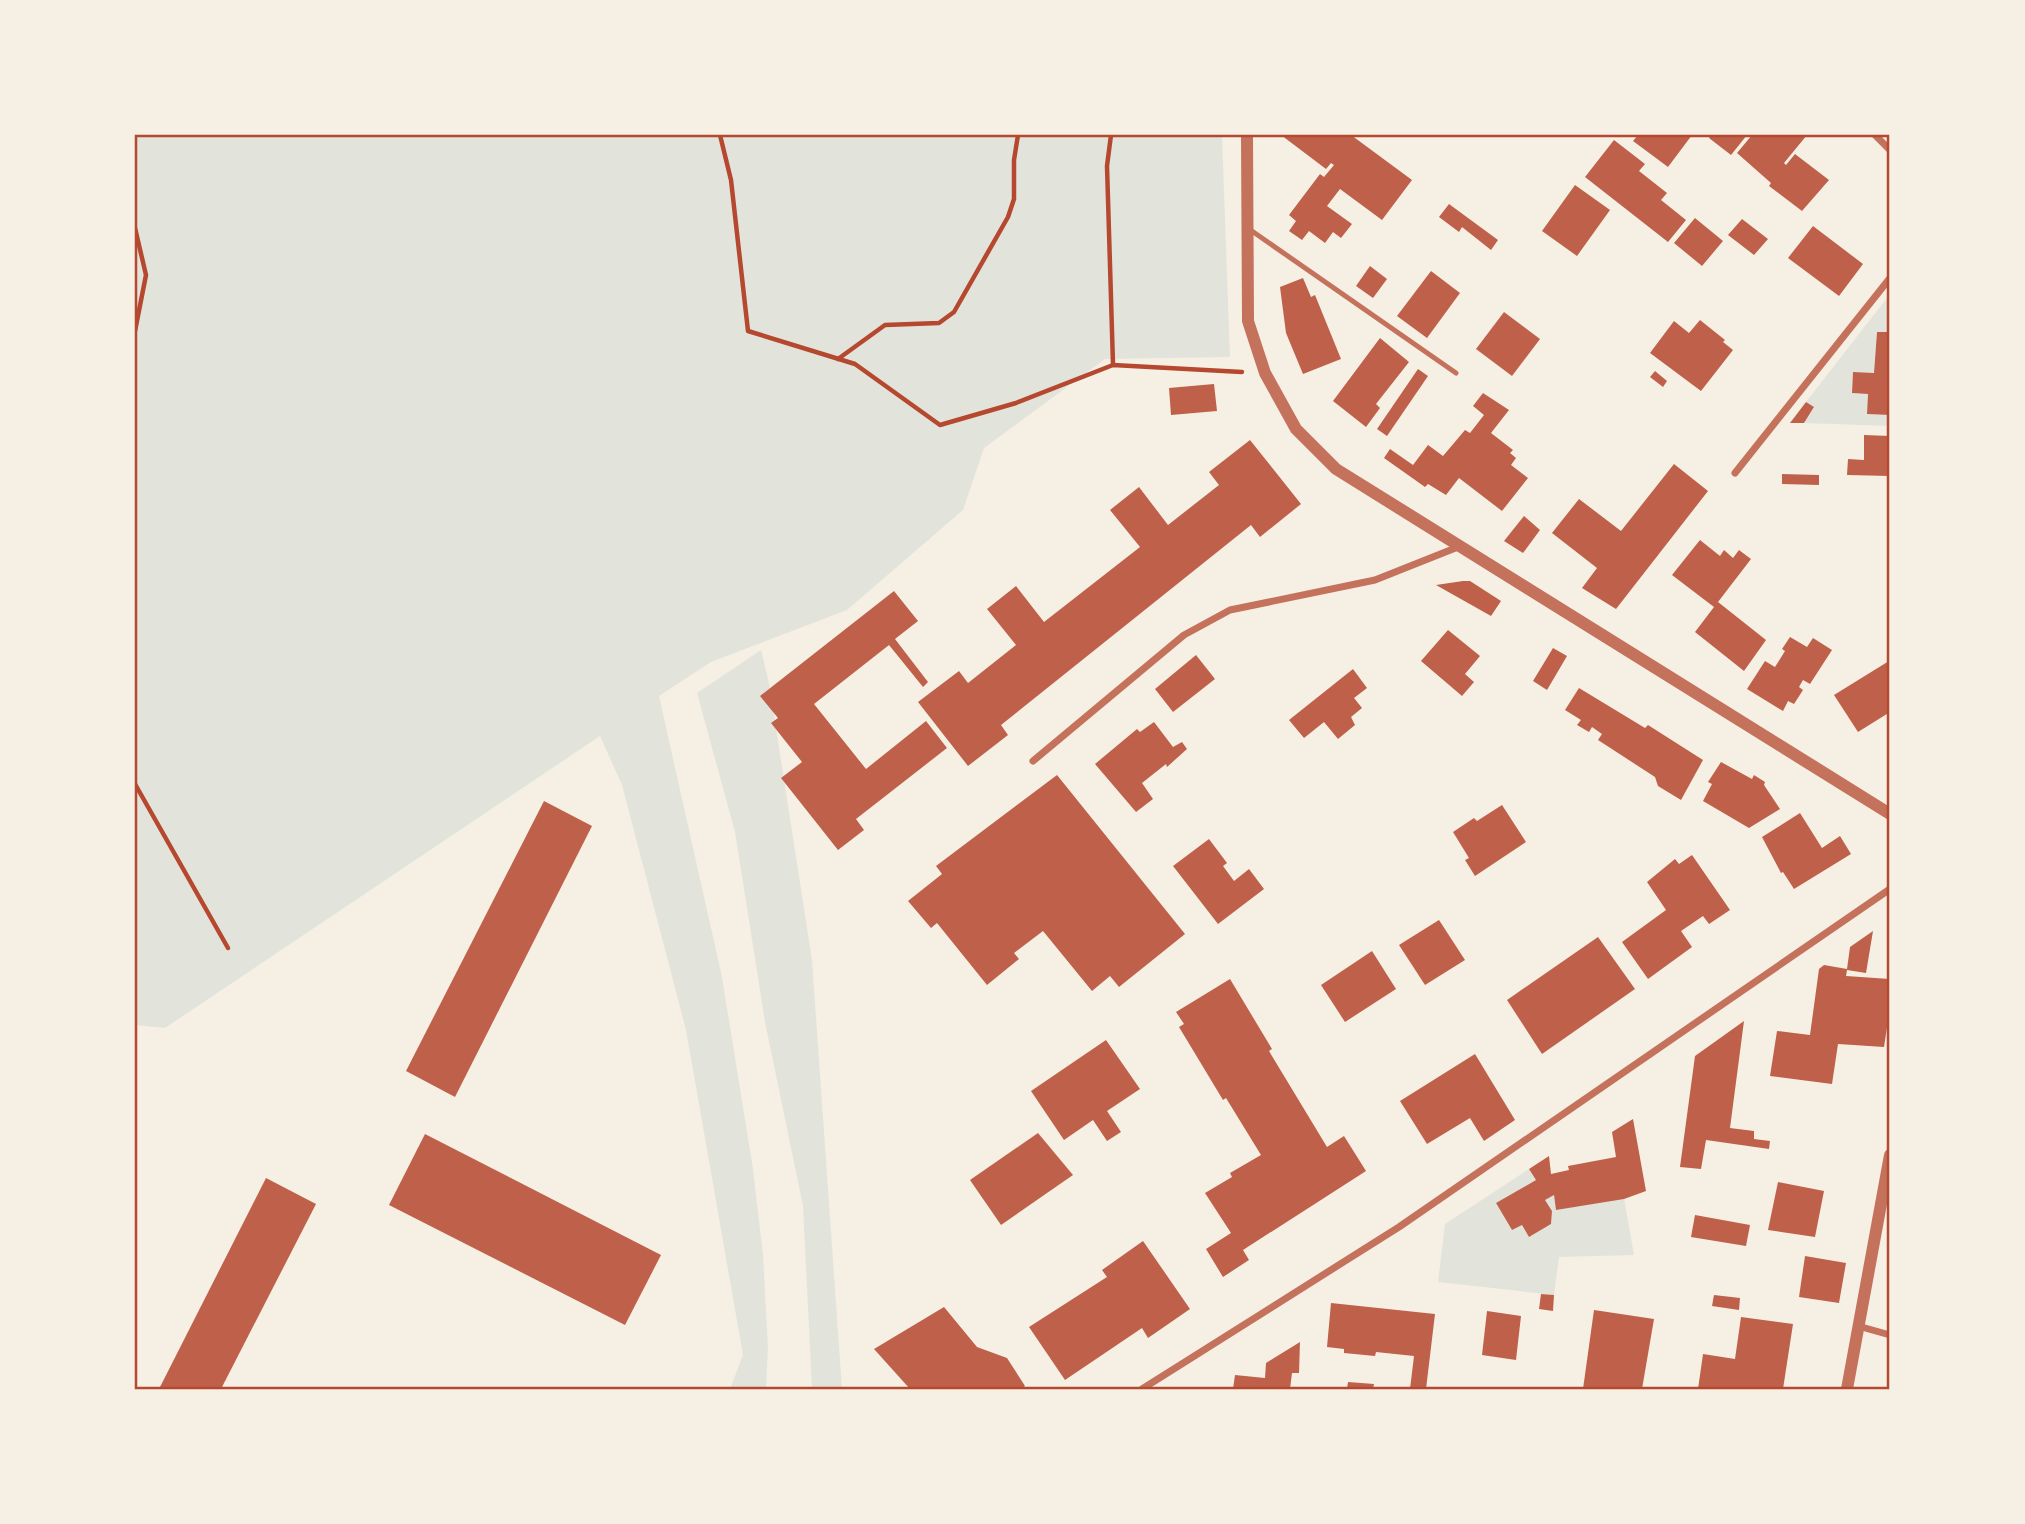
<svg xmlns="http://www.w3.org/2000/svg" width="2025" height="1524" viewBox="0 0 2025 1524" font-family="'Golos Text',sans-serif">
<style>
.green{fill:#e2e4dc}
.building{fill:#bf614a}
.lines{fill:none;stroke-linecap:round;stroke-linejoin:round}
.path{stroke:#b5482f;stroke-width:4.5}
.service{stroke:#c5725c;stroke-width:5}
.minor{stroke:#c5725c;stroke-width:7}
.tertiary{stroke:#c5725c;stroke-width:12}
.neatline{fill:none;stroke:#b5482f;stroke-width:2.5}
</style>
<rect width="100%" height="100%" fill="#f6efe4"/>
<g class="green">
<polygon points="135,135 1222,135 1230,357 1105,359 984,448 963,510 847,610 711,662 659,696 722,977 753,1169 763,1255 768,1347 766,1389 730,1389 743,1355 686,1030 622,785 600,736 165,1028 135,1025"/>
<polygon points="1890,294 1890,332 1877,332 1874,373 1853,373 1852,393 1868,394 1867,414 1890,415 1890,426 1804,423 1814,408 1806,402"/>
<polygon points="761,650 769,683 812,960 842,1389 812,1389 803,1206 765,1022 735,832 697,693"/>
<polygon points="1529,1169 1536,1180 1496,1203 1512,1230 1522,1225 1529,1237 1551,1224 1552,1211 1545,1200 1554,1195 1556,1210 1624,1198 1634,1255 1559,1257 1554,1295 1438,1282 1445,1224"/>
</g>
<g class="building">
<polygon points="1281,135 1351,135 1412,180 1382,220 1340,189 1327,206 1352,224 1341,238 1333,232 1325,243 1309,231 1302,240 1289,231 1296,221 1289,215 1320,174 1324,177 1334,165 1331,163 1326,169"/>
<polygon points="1638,135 1692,135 1668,167 1633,141"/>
<polygon points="1711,135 1747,135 1731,155 1709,138"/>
<polygon points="1752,135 1807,135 1784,163 1786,165 1795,154 1829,180 1802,211 1769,186 1771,183 1737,153"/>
<polygon points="1614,140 1645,164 1639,171 1667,193 1661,200 1686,220 1668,242 1585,177"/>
<polygon points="1575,185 1610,210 1577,256 1542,231"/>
<polygon points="1449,204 1498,240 1491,250 1462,227 1459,232 1439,217"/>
<polygon points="1695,218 1723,241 1702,266 1674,243"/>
<polygon points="1742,219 1768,239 1754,255 1728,235"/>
<polygon points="1813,226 1863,264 1839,296 1788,258"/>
<polygon points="1370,266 1387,279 1373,298 1356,286"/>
<polygon points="1431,271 1460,293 1427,338 1397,316"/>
<polygon points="1303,278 1311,297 1315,295 1341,359 1303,374 1286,333 1280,287"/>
<polygon points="1504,312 1540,339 1512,376 1476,349"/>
<polygon points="1700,320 1725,340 1723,342 1733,350 1701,391 1650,353 1674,321 1689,333"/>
<polygon points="1877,332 1890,332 1890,415 1867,414 1868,394 1852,393 1853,372 1874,373"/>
<polygon points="1380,338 1409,362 1376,404 1380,408 1366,427 1333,401"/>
<polygon points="1418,369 1428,376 1387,436 1377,429"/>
<polygon points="1655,371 1667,381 1663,387 1650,377"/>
<polygon points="1214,384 1217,411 1171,415 1169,388"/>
<polygon points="1483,393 1509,410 1491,433 1513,450 1510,453 1516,458 1511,465 1528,478 1502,511 1459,478 1446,495 1428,484 1425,487 1384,458 1390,449 1413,465 1428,445 1443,456 1465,430 1470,433 1484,415 1473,406"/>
<polygon points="1806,402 1814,407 1804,423 1790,423"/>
<polygon points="1864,435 1890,436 1890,476 1847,475 1848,459 1864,460"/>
<polygon points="1250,440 1301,504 1260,537 1251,525 1001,725 1008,735 968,766 918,702 959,671 968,683 1016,645 987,609 1016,586 1044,622 1140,547 1110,510 1139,487 1168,525 1219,485 1209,472"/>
<polygon points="1674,464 1708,491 1616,609 1582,588 1597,568 1552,533 1579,499 1621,531"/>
<polygon points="1782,474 1819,475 1819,485 1782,484"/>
<polygon points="1524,516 1540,530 1523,553 1504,541"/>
<polygon points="1700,540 1720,556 1724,550 1733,558 1739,550 1751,559 1718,602 1766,640 1744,671 1695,632 1714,607 1672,575"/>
<polygon points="1463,581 1470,581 1501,601 1491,616 1436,585"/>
<polygon points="894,591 918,621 895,639 928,682 923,687 889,645 814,704 866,769 926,721 947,748 856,819 864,830 838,850 781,778 802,762 771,723 778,718 760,696"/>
<polygon points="1448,630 1480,656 1465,674 1474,682 1462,696 1421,661"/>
<polygon points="1790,637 1807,647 1813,638 1832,650 1810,684 1803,680 1799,687 1803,690 1794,704 1788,701 1783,711 1747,689 1765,661 1775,667 1785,651 1782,649"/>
<polygon points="1553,648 1567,656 1547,690 1533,681"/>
<polygon points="1196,655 1215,679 1173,712 1155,689"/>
<polygon points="1889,661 1890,712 1858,732 1834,695"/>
<polygon points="1353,669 1367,688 1354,698 1362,708 1351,717 1355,725 1338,739 1324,722 1304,738 1289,720"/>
<polygon points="1579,688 1645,728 1648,725 1703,760 1681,800 1658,786 1655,777 1598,740 1602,734 1592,727 1589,732 1577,725 1581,720 1565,710"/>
<polygon points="1154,722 1173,747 1182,742 1187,749 1167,767 1166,764 1142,783 1153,799 1136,812 1095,764 1137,729 1140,732"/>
<polygon points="1721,762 1752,779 1754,775 1765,782 1764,785 1780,809 1749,828 1703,801 1712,784 1708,782"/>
<polygon points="1057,775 1185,934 1119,987 1110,976 1092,991 1043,931 1014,953 1019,959 987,985 937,923 931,928 908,901 942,874 936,866"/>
<polygon points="544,801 592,826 455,1097 406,1071"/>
<polygon points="1502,805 1526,842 1475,876 1465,860 1469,858 1453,832 1474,818 1477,821"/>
<polygon points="1800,813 1822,848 1840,836 1851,854 1794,889 1783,872 1781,873 1762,837"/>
<polygon points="1209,839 1227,863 1223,866 1234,881 1249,869 1264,889 1218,924 1173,866"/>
<polygon points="1692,855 1730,910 1709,924 1703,916 1681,931 1692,947 1648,979 1622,942 1666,910 1647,882 1675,859 1679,864"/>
<polygon points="1439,920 1465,960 1425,985 1399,945"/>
<polygon points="1873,931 1866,973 1847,970 1846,976 1890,979 1890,1008 1884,1047 1838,1044 1832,1084 1770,1076 1777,1031 1810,1035 1819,969 1824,965 1847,969 1850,947"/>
<polygon points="1598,937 1635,989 1542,1054 1507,1000"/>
<polygon points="1372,951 1396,989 1345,1022 1321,985"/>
<polygon points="1230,979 1272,1049 1269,1051 1327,1147 1344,1136 1366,1171 1243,1250 1249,1260 1223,1277 1206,1249 1231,1233 1205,1193 1232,1177 1230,1173 1261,1155 1226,1098 1223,1100 1179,1027 1184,1024 1176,1012"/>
<polygon points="1744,1021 1730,1128 1754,1131 1754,1139 1770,1141 1769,1149 1706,1140 1701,1169 1680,1167 1695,1056"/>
<polygon points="1106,1040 1140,1089 1107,1111 1121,1132 1107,1141 1093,1120 1064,1140 1031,1091"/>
<polygon points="1475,1054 1515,1120 1484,1141 1470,1118 1427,1144 1400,1101"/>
<polygon points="1633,1119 1646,1191 1624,1199 1556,1210 1554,1195 1545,1200 1552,1211 1551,1224 1529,1237 1522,1225 1512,1230 1496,1203 1536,1180 1529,1169 1549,1156 1551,1174 1569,1170 1568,1166 1616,1157 1612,1132"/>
<polygon points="1038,1133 1073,1175 1001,1225 970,1180"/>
<polygon points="425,1134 661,1255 625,1325 389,1205"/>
<polygon points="266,1178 316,1204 221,1389 159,1389"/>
<polygon points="1778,1182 1824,1191 1815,1237 1768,1230"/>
<polygon points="1695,1215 1750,1225 1746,1246 1691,1237"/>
<polygon points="1143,1241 1190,1309 1148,1338 1142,1328 1065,1380 1029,1327 1107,1277 1102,1270"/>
<polygon points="1805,1256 1846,1263 1839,1303 1799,1297"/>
<polygon points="1541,1294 1554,1295 1553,1311 1539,1309"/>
<polygon points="1714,1295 1740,1298 1739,1310 1712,1306"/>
<polygon points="1331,1303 1435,1314 1426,1389 1410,1389 1414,1356 1376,1352 1375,1356 1344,1353 1344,1349 1327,1347"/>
<polygon points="944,1307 977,1347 1007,1358 1025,1386 1021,1389 910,1389 874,1349"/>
<polygon points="1594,1310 1654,1319 1642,1389 1583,1389"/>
<polygon points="1487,1311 1521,1316 1516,1360 1482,1355"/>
<polygon points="1741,1317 1793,1324 1783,1389 1698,1389 1703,1354 1735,1359"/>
<polygon points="1300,1342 1299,1373 1292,1373 1290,1389 1233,1389 1235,1375 1265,1378 1266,1363"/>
<polygon points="1348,1382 1374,1384 1373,1389 1347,1389"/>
</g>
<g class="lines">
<g class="path">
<polyline points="720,135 731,180 748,331 855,364 940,425 1016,403 1113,365 1242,372"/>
<polyline points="1111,135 1107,166 1113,364"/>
<polyline points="135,228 146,275 135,331"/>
<polyline points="838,359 885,325 939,323 954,312 1008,217 1014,199 1014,160 1018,135"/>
<polyline points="135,784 228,948"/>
</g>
<polyline class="service" points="1249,229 1456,373"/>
<g class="minor">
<polyline points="1875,135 1890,150"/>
<polyline points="1735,473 1890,278"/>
<polyline points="1033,761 1184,635 1230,610 1375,580 1458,547"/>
<polyline points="1858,1326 1890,1335"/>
<polyline points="1142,1389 1399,1227 1890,889"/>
</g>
<g class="tertiary">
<polyline points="1247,135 1248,321 1265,373 1296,429 1336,469 1890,814"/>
<polyline points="1847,1389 1890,1155"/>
</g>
</g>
<rect width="2025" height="1524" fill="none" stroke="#f6efe4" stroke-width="273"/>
<rect x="136" y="136" width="1752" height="1252" class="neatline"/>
</svg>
